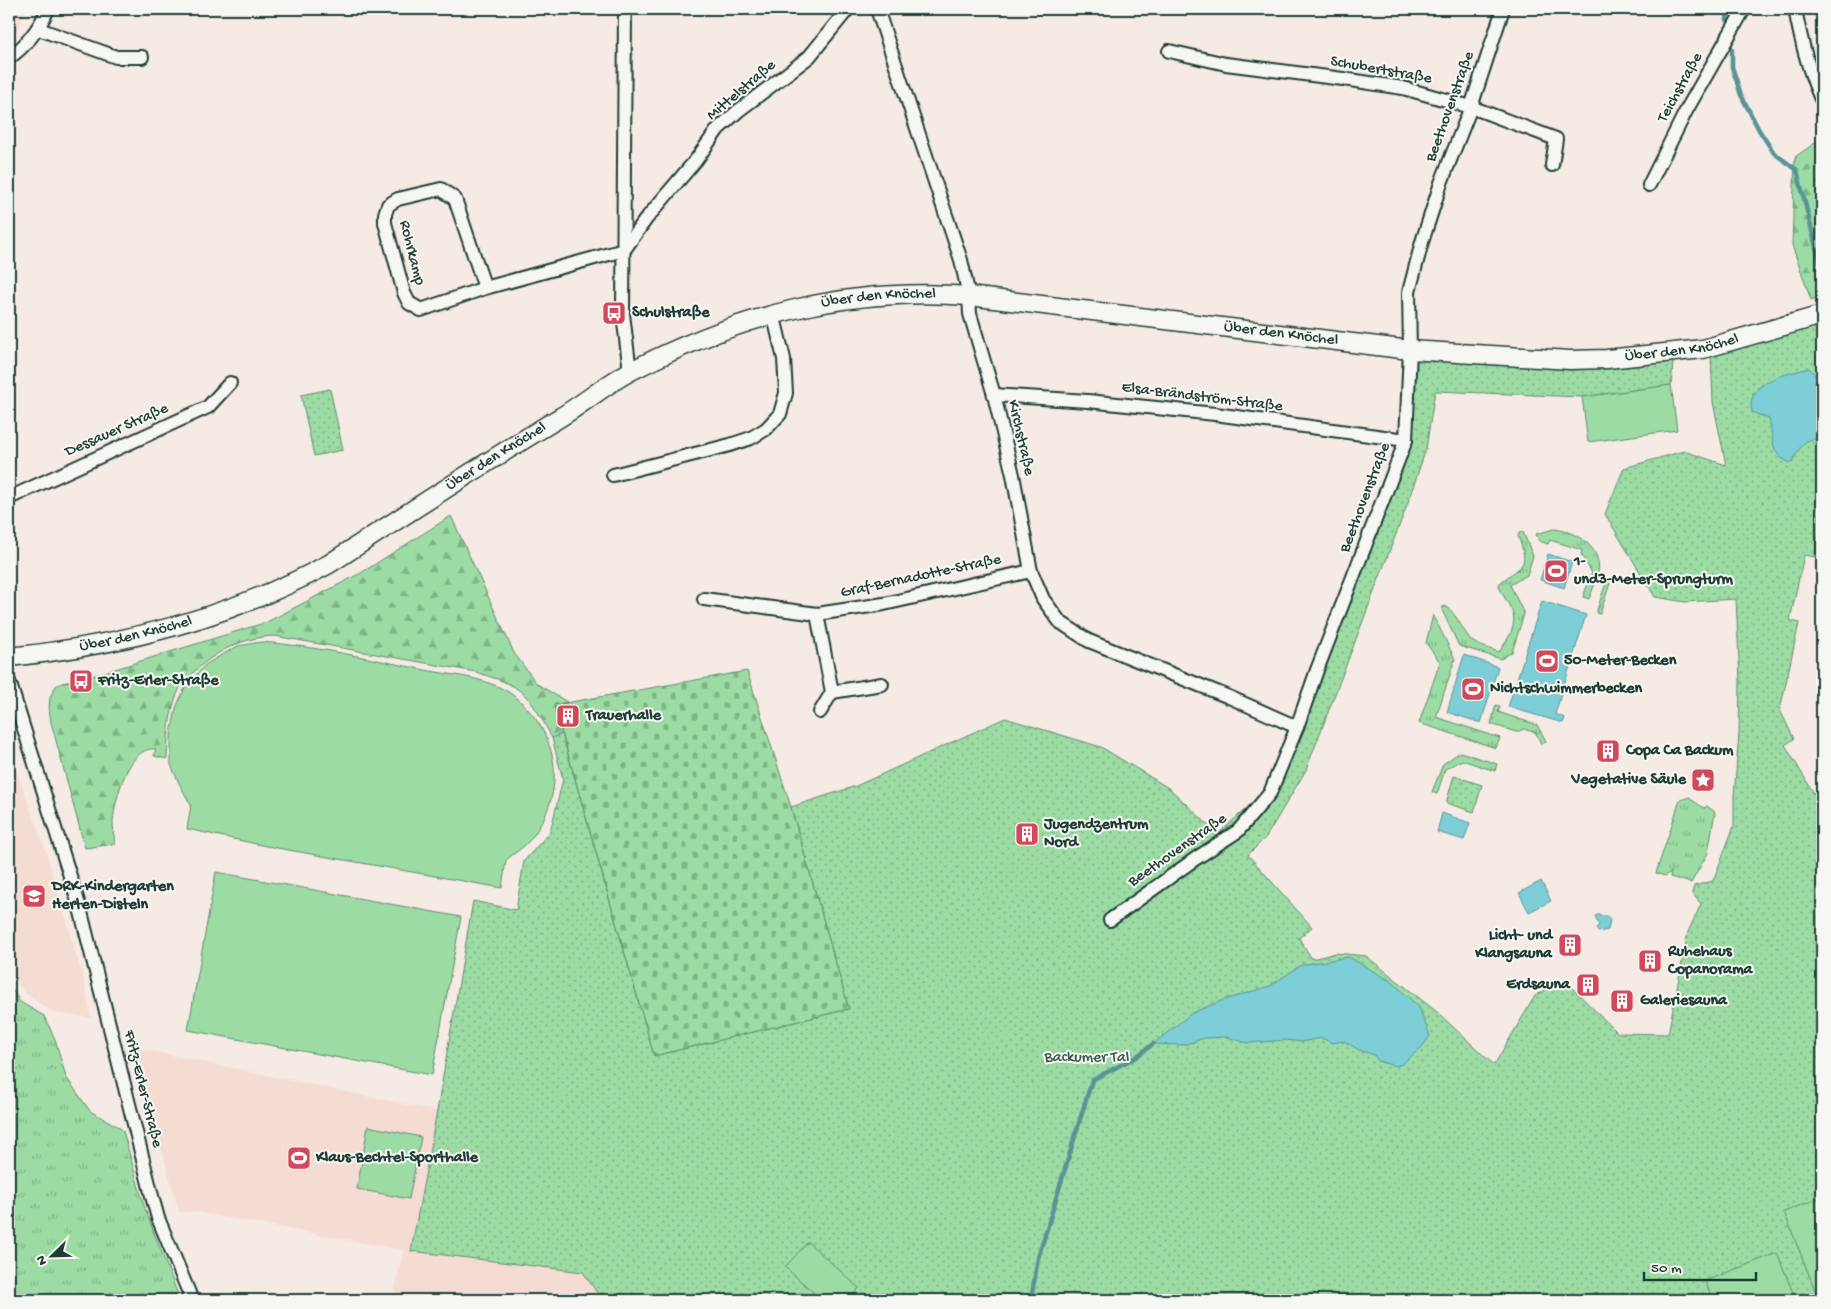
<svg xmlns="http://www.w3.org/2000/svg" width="1831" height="1309" viewBox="0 0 1831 1309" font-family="'Gochi Hand',sans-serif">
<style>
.built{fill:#f5dcd3}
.grass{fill:url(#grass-tufts);stroke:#5e8c6c}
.forest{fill:url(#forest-firs);stroke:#5e8c6c}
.cemetery{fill:url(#cemetery-stones);stroke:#5e8c6c}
.park{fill:url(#park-dots);stroke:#5e8c6c}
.garden{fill:#9cdca4;stroke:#5e8c6c}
.water{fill:#7eced8;stroke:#589496}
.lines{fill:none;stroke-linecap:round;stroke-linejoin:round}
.stream{stroke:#589496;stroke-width:4.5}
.street-casing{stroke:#1f3d34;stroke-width:16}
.secondary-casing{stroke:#1f3d34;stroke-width:21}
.street{stroke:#f6f6f2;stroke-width:12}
.secondary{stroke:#f6f6f2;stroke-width:18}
.labels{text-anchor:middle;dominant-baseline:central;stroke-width:4;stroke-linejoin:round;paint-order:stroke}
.street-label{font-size:16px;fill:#1f3d34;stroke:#f6f6f2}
.poi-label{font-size:16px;font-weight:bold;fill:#1f3d34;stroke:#f6f6f2;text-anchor:start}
.park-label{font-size:16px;fill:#385d4a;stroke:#f6f6f2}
</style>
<defs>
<pattern id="grass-tufts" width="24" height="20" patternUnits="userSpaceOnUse" patternTransform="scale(1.25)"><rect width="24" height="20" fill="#9cdca4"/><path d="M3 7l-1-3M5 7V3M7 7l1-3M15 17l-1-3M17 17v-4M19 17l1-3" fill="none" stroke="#7fb486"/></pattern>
<pattern id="forest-firs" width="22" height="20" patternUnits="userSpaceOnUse" patternTransform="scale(1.25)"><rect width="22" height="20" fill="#9cdca4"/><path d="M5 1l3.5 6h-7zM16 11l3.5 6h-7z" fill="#7fb486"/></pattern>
<pattern id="cemetery-stones" width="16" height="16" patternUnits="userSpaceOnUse" patternTransform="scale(1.25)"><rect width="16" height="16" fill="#9cdca4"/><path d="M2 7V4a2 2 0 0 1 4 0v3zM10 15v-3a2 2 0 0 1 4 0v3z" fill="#7fb486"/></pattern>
<pattern id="park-dots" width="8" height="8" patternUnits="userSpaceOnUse" patternTransform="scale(1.25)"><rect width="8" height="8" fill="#9cdca4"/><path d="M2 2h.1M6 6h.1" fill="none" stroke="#7fb486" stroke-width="1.8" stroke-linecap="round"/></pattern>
</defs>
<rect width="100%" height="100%" fill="#f6eae4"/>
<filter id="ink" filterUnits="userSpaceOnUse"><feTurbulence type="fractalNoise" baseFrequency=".02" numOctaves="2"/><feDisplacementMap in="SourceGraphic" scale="10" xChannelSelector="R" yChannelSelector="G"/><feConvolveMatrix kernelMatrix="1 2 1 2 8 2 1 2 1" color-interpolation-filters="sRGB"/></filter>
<g filter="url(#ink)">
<g class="built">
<polygon points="9,9 26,9 16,34 9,39"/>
<polygon points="9,751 44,845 84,980 91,1018 55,1013 37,1002 24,992 9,970"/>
<polygon points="133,1047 437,1111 411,1251 583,1272 602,1300 393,1300 403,1250 195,1212 179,1212"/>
</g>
<g class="grass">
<path d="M 1554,529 C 1575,531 1603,547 1598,573 C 1596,582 1592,591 1589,599 L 1583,597 L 1592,573 L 1581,554 L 1582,550 L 1550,540 L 1548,544 L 1539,541 L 1536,534 Z"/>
<path d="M 1520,532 L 1523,532 L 1533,556 L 1527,575 L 1510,585 L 1524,614 L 1512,652 L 1501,659 L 1459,646 L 1441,608 L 1445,606 C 1454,609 1463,632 1472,641 C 1478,646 1491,649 1499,652 C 1507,641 1518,625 1512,611 C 1508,602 1502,595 1499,586 L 1500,583 C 1523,564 1530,568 1518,536 Z"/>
<polygon points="1606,583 1610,583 1600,614 1596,613"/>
<polygon points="1433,615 1455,659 1436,717 1500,738 1496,748 1419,723 1440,662 1426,643"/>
<polygon points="1496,705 1500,707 1498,712 1537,725 1546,741 1541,744 1536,733 1524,729 1516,732 1491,724"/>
<polygon points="1460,752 1497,764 1495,771 1462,760 1445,769 1437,794 1432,792 1443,764"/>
<polygon points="1690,797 1692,800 1704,808 1707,806 1715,812 1708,853 1691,883 1670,877 1671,872 1665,876 1656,873 1680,800"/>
<polygon points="9,984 20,1002 44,1016 55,1039 66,1077 90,1111 119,1127 123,1131 145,1209 180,1300 9,1300"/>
</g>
<g class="forest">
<polygon points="1822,138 1822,296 1811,300 1792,245 1795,157"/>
<path d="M 451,516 L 514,653 L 537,684 L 567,702 L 554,705 L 562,734 L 552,738 C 543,721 534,702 519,690 C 507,681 490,677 476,672 L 275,636 C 244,637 215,651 193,673 C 189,677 185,680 182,684 C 169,707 168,734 167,759 L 154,756 L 156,749 C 128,745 115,800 113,821 C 113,828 114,837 115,844 L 85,848 L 51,722 L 49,709 L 50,697 L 56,686 L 62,683 L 71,681 L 72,684 L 83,683 L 83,679 L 99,674 L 267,622 L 361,573 Z"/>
</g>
<polygon class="cemetery" points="747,671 791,807 849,1009 654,1056 554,705"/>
<g class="park">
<polygon points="1822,324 1822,537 1816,541 1815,557 1804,555 1790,620 1799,623 1780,710 1794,739 1785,745 1822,807 1822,1300 602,1300 583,1272 411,1251 437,1111 473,901 516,910 524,861 550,832 563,779 552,738 562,734 654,1056 849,1009 791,807 856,786 1005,718 1101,747 1170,789 1218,834 1260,796 1270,793 1406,440 1410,350 1674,352 1671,385 1582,397 1435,391 1426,449 1406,508 1306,770 1266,837 1248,855 1312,927 1299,938 1312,959 1336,953 1366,956 1437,1012 1494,1065 1535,996 1564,980 1618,1033 1668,1034 1688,932 1701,904 1692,893 1694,886 1713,881 1734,826 1734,796 1739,734 1740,681 1736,599 1685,602 1655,597 1605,514 1624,468 1684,451 1726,465 1713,402 1711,355"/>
<polygon points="330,389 343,450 314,456 301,395"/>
<polygon points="1454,776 1482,785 1474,812 1446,803"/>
</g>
<g class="garden">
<polygon points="1671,385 1677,430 1588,442 1582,397"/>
<path d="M 261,642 C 316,646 371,659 425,670 C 451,675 482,677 505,690 C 532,706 552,738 554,768 C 556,794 546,821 529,841 C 523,848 513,854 506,860 L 502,888 L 266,846 L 187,829 L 191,805 L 180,785 L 171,765 L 171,734 L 176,708 L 185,687 L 205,665 L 218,657 L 238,646 Z"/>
<polygon points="216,872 461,917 432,1075 188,1030"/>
<polygon points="368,1126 421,1137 409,1199 357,1189"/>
<polygon points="1822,1197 1822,1300 1819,1300 1784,1212"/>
<polygon points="808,1242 859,1288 849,1300 822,1300 785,1267"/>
<polygon points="1777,1253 1796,1300 1713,1300 1705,1281"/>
</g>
<g class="water">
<path d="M 1809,368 L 1818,378 L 1822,377 L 1822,438 C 1800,439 1802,447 1791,463 C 1769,455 1774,438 1769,419 L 1752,412 C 1744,381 1788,374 1809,368 Z"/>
<polygon points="1548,554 1572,562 1564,588 1540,580"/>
<polygon points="1542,601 1586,615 1555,714 1565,718 1563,723 1508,707"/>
<polygon points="1464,655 1498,667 1481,723 1447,712"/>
<polygon points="1442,813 1470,823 1464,840 1437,832"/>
<polygon points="1541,881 1551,901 1529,912 1519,893"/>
<polygon points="1600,914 1600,916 1607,916 1610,920 1608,930 1598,932 1596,928 1599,925 1595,916"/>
<polygon points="1349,957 1392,982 1419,1007 1430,1036 1421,1048 1402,1064 1395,1066 1378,1061 1374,1055 1359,1050 1344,1041 1332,1043 1322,1038 1301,1042 1286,1040 1248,1043 1226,1037 1205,1038 1183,1045 1153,1044 1192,1013 1221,1001 1270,986 1301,965"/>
</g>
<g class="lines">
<g class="stream">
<polyline points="1727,20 1728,9"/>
<polyline points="1732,50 1732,67 1736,79 1741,95 1759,130 1774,153 1797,170 1822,272"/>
<polyline points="1031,1300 1038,1258 1092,1080 1136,1057 1153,1044"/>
</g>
<g class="street-casing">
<g id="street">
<polyline points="625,9 623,314 630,372"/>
<polyline points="877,9 961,260 969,296 970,314 994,395 1013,475 1031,571 1043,599 1060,622 1089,641 1229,697 1297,727"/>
<path d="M 1795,9 C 1801,41 1808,71 1822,101"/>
<polyline points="39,29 116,57 142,57"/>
<polyline points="1169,51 1226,64 1343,79 1403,88 1471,107 1556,139 1552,165"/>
<path d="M 9,58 C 27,45 39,29 48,9"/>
<polyline points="1649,185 1687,109 1744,9"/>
<polyline points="485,288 455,199 441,189 398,199 388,205 385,214 385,223 404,293 409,303 421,310 485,288 624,250 646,219 696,160 718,129 738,111 809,57 848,9"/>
<polyline points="994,395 1088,401 1215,414 1406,440"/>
<polyline points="613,475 730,445 751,438 766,429 780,414 786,393 784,359 773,313"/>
<polyline points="9,498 208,407 230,383"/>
<polyline points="704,599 817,614 884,604 1031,571"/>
<polyline points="817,614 832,692 820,712"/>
<polyline points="9,681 80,908 153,1200 158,1218 192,1300"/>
<polyline points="832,692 882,684"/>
<polyline points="1110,920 1195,859 1238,831 1270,793 1297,727 1317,670 1406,440 1410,350 1409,292 1422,242 1441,183 1471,107 1503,9"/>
</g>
</g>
<g class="secondary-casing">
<g id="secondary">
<path id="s1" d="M 9,657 C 119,646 231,617 329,564 C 405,515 481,465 559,418 C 583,404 606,384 631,371 C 740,315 846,287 969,296 L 1410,350 L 1570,360 L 1607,359 L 1703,349 L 1822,315"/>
</g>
</g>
<use href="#street" class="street"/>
<use href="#secondary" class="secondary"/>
</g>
</g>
<defs>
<g id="bus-square" transform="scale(1.25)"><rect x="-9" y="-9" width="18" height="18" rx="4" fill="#d1495b" stroke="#f6f6f2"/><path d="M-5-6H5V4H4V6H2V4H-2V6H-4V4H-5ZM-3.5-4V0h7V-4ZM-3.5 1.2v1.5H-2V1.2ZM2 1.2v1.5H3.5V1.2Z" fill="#fff"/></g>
<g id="stadium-square" transform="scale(1.25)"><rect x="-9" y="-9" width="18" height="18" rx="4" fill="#d1495b" stroke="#f6f6f2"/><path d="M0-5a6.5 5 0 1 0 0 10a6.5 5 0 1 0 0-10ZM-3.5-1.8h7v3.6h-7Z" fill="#fff"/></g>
<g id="building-square" transform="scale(1.25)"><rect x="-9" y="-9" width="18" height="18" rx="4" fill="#d1495b" stroke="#f6f6f2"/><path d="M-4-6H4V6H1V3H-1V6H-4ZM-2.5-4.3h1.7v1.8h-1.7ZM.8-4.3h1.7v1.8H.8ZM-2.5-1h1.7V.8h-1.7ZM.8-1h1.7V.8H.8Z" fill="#fff"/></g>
<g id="sight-square" transform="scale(1.25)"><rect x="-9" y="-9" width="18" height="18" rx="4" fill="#d1495b" stroke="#f6f6f2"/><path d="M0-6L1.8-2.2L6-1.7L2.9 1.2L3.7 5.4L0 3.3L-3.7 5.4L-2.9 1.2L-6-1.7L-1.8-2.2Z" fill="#fff"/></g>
<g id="school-square" transform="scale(1.25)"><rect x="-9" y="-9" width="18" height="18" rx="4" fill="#d1495b" stroke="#f6f6f2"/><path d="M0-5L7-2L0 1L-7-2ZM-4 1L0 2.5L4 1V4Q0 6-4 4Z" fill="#fff"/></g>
</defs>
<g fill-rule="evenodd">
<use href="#bus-square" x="614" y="313"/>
<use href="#stadium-square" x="1556" y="571"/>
<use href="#stadium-square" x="1547" y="661"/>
<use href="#bus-square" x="81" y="681"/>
<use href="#stadium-square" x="1473" y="689"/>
<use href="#building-square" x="568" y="716"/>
<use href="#building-square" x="1608" y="751"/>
<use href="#sight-square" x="1703" y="780"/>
<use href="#building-square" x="1027" y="834"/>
<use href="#school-square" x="34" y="896"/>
<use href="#building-square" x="1570" y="945"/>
<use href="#building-square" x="1650" y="961"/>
<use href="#building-square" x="1588" y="985"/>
<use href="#building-square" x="1622" y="1001"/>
<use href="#stadium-square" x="299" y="1158"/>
</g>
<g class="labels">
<g class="street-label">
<text transform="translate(1381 71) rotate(10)">Schubertstraße</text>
<text transform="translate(1681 88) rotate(-61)">Teichstraße</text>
<text transform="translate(742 91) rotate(-40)">Mittelstraße</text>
<text transform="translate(1451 107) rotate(-70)">Beethovenstraße</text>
<text transform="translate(411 253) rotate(76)">Rohrkamp</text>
<text stroke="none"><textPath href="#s1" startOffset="954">Über den Knöchel</textPath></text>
<text stroke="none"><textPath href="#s1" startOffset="1359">Über den Knöchel</textPath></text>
<text stroke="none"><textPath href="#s1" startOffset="1762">Über den Knöchel</textPath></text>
<text transform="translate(1202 398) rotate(7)">Elsa-Brändström-Straße</text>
<text transform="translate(117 431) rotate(-24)">Dessauer Straße</text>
<text transform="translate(1020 438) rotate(77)">Kirchstraße</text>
<text stroke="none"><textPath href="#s1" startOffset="534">Über den Knöchel</textPath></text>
<text transform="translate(1366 498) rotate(-69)">Beethovenstraße</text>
<text transform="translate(921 577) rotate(-12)">Graf-Bernadotte-Straße</text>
<text stroke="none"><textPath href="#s1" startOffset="129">Über den Knöchel</textPath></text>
<text transform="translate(1178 851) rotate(-35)">Beethovenstraße</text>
<text transform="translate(142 1089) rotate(76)">Fritz-Erler-Straße</text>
</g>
<g class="poi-label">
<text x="632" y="313">Schulstraße</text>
<text x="1574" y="562">1-<tspan x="1574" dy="18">und3-Meter-Sprungturm</tspan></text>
<text x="1564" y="661">50-Meter-Becken</text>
<text x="98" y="681">Fritz-Erler-Straße</text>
<text x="1490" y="689">Nichtschwimmerbecken</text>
<text x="586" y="716">Trauerhalle</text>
<text x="1626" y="751">Copa Ca Backum</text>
<text x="1686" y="780" text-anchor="end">Vegetative Säule</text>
<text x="1044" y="825">Jugendzentrum<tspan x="1044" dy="18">Nord</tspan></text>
<text x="52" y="887">DRK-Kindergarten<tspan x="52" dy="18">Herten-Disteln</tspan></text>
<text x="1552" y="936" text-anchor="end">Licht- und<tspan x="1552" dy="18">Klangsauna</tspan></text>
<text x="1668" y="952">Ruhehaus<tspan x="1668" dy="18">Copanorama</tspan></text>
<text x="1570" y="985" text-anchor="end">Erdsauna</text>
<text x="1640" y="1001">Galeriesauna</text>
<text x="316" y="1158">Klaus-Bechtel-Sporthalle</text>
</g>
<g class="park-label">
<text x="1087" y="1058">Backumer Tal</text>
</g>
</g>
<rect width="1831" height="1309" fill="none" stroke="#f6f6f2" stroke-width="30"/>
<rect x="15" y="15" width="1801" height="1279" fill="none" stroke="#1f3d34" stroke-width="2" filter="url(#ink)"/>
<g transform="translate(52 1256) rotate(247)" stroke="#f6f6f2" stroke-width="4" paint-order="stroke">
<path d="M0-4L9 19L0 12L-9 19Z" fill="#1f3d34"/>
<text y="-8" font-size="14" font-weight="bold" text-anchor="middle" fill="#1f3d34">N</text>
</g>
<path d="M1644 1272v8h112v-8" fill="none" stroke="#1f3d34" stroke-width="2.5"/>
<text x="1651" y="1272" font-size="15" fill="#1f3d34" stroke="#f6f6f2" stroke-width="4" paint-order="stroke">50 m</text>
</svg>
